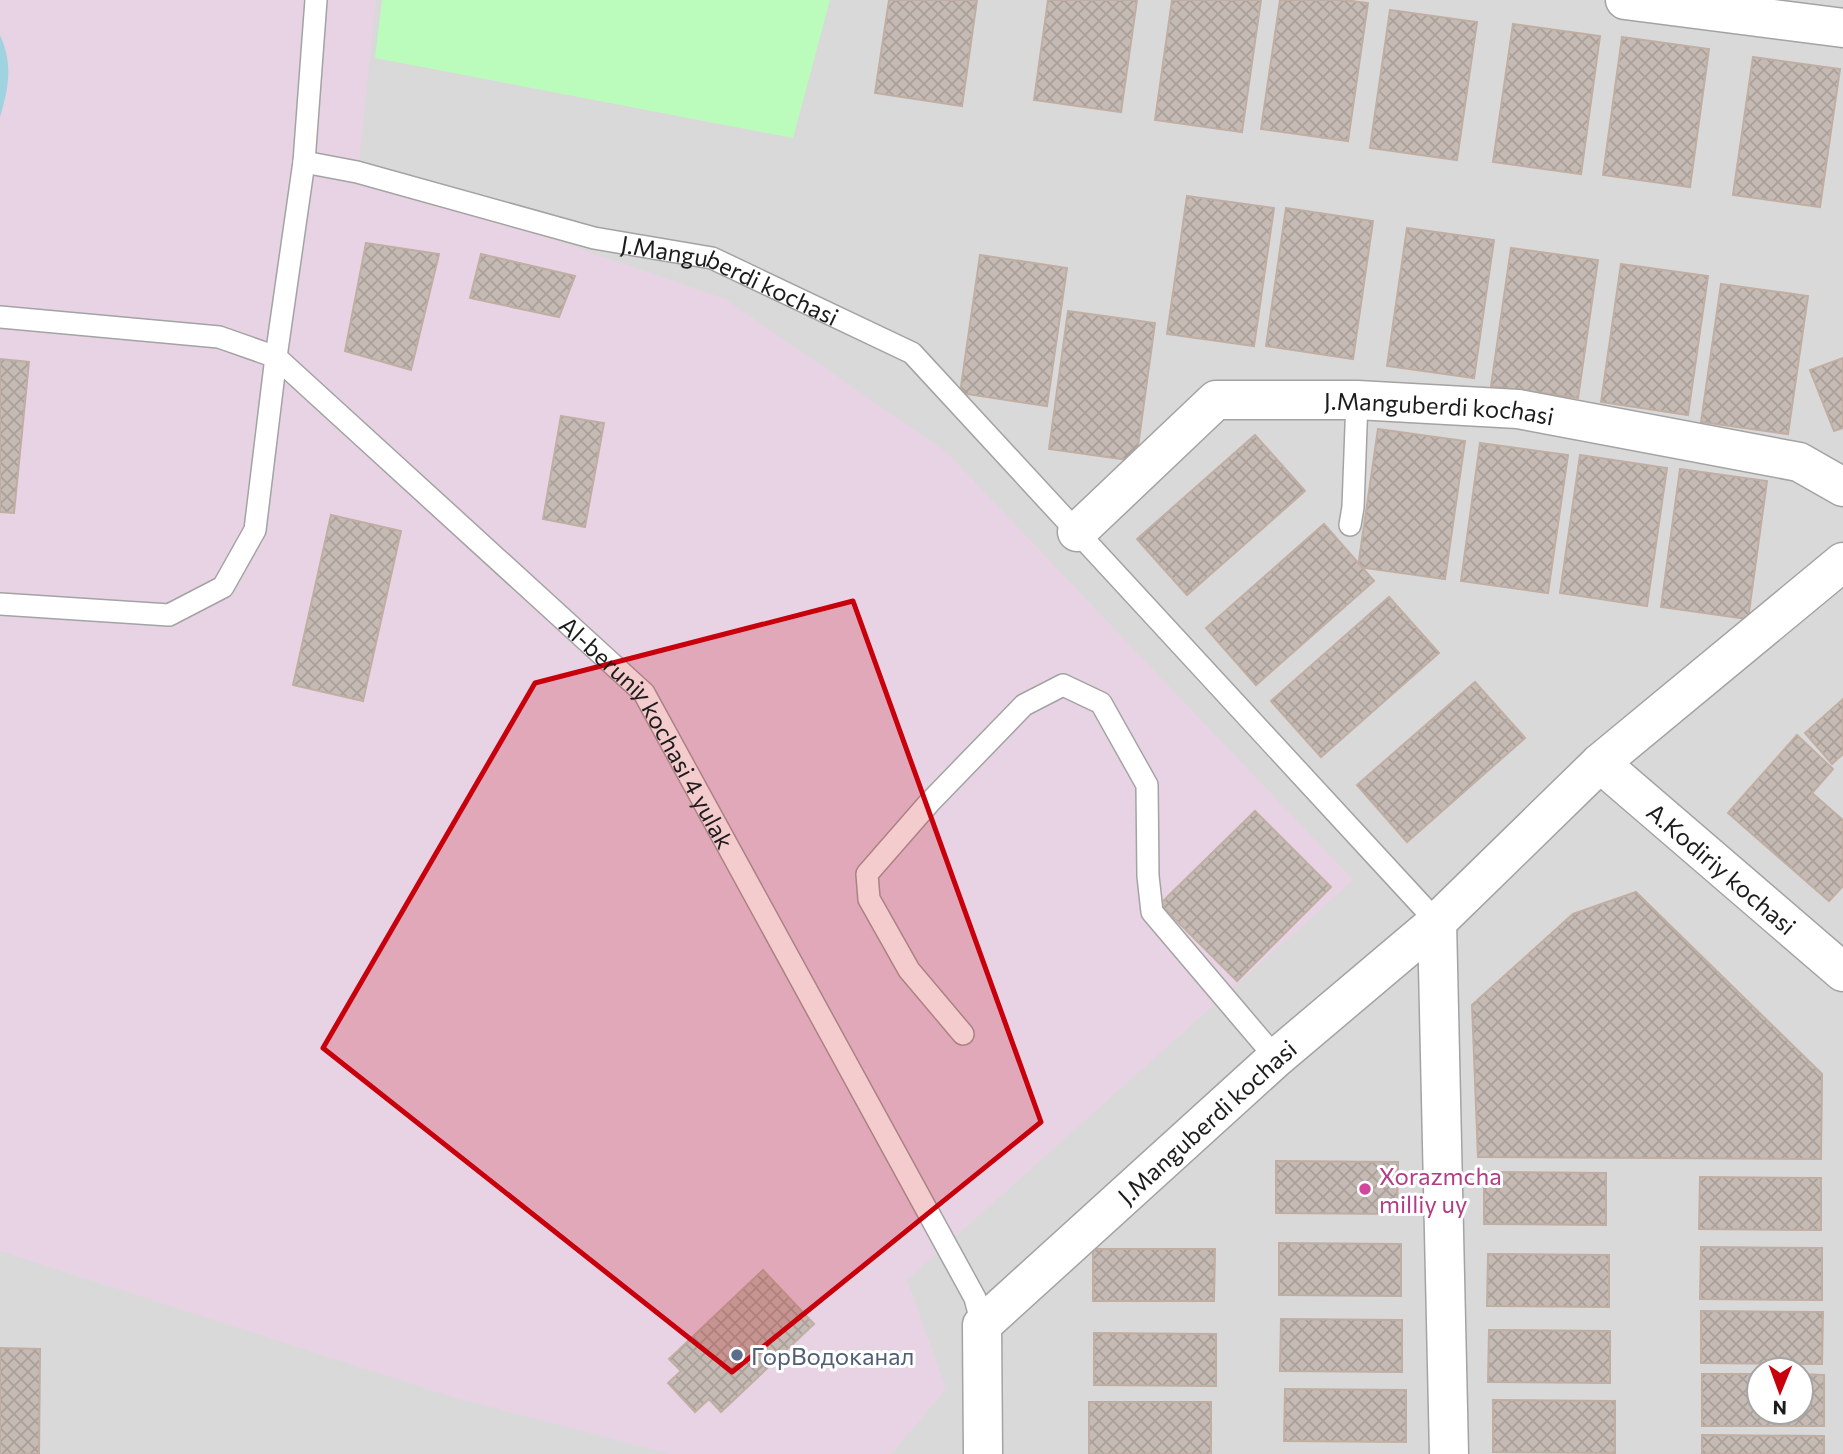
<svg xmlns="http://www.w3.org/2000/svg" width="1843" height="1454" viewBox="0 0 1843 1454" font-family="Commissioner,sans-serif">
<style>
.residential{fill:#dad9d9;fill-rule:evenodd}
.industrial{fill:#e8d3e5}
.park{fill:#bbfcbc}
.water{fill:#9fd3df}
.building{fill:url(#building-cross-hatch);stroke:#c0aea3;stroke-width:2}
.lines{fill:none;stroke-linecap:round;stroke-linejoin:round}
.lane-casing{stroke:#a3a3a3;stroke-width:24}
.street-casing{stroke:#a3a3a3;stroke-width:41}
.lane{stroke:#fff;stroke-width:21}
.street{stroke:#fff;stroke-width:38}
.marked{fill:#c8000b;fill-opacity:0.2;stroke:#c8000b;stroke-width:5;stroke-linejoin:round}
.hotel-dot{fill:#d1479c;stroke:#fff;stroke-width:2.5}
.service-dot{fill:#5c6f8a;stroke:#fff;stroke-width:2.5}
.labels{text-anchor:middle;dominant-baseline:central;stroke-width:6;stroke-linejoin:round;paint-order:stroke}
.street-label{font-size:24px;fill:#1c1c1c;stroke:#fff}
.hotel-label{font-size:24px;fill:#b23c85;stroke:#fff;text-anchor:start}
.service-label{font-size:24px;fill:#4e5e75;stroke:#fff;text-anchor:start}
</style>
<defs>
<pattern id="building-cross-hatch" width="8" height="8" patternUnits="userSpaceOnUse" patternTransform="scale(1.75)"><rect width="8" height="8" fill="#c6bbb4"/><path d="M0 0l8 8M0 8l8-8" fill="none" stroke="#aaa09a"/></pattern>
</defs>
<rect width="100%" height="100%" fill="#eee9e1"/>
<path class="residential" d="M 0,0 L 1843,0 L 1843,1454 L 0,1454 ZM 1759,1370 L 1801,1370 L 1801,1412 L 1759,1412 Z"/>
<polygon class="industrial" points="0,0 376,0 358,172 725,299 946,452 1353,880 907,1280 946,1389 891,1454 671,1454 456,1398 0,1251"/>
<polygon class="park" points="382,0 830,0 793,138 375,58"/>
<path class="water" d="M 0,35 C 13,64 9,87 0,117 Z"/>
<g class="building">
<polygon points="889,0 977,0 962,106 875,93"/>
<polygon points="1048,0 1137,0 1121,112 1034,100"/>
<polygon points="1172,0 1261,0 1242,132 1155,120"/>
<polygon points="1280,0 1344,0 1368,3 1348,141 1261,129"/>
<polygon points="1390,10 1477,22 1457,160 1370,148"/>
<polygon points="1513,24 1600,36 1581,174 1493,162"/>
<polygon points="1622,37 1709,49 1690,187 1603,175"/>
<polygon points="1753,57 1840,69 1820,207 1733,195"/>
<polygon points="1187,196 1274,208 1254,346 1167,334"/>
<polygon points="1286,208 1373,221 1353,359 1266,346"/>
<polygon points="1407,228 1494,240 1474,378 1387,366"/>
<polygon points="366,243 439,254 411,370 345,351"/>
<polygon points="1511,248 1598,260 1578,398 1491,386"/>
<polygon points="481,254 575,276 559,317 470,298"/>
<polygon points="980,255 1067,268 1047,406 960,393"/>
<polygon points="1621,264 1708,276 1688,415 1601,402"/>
<polygon points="1721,284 1808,296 1788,434 1701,422"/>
<polygon points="1068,311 1155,323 1136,461 1049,449"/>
<polygon points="1843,358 1843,428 1834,431 1810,370"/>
<polygon points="0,359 29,362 14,513 0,512"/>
<polygon points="561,416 604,423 585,527 543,519"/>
<polygon points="1378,429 1465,441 1445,579 1358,567"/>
<polygon points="1255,435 1305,491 1187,595 1137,539"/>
<polygon points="1480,443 1568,455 1548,593 1461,581"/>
<polygon points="1580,455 1667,468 1647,606 1560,593"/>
<polygon points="1680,469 1767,481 1748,619 1661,607"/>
<polygon points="331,515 401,531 363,701 293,685"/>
<polygon points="1324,524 1374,581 1256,685 1206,628"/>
<polygon points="1389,597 1439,653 1321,757 1271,701"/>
<polygon points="1475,682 1525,738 1407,842 1357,785"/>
<polygon points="1843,699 1843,754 1832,764 1805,733"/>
<polygon points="1797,735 1833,769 1812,793 1843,820 1843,886 1829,901 1728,813"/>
<polygon points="1255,811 1331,887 1237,981 1160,904"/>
<polygon points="1636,892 1822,1074 1821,1159 1478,1157 1472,1005 1573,914"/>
<polygon points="1276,1161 1398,1162 1397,1214 1276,1213"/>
<polygon points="1484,1172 1606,1173 1606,1225 1484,1224"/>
<polygon points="1700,1177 1821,1178 1821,1230 1699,1229"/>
<polygon points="1279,1243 1401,1244 1401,1296 1279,1295"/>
<polygon points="1701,1247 1822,1248 1822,1300 1700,1299"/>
<polygon points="1093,1249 1215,1249 1214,1301 1093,1301"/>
<polygon points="1488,1254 1609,1255 1609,1307 1487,1306"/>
<polygon points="763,1270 814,1324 721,1412 709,1399 695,1412 668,1383 681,1371 669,1359"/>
<polygon points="1701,1311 1823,1312 1822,1364 1701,1363"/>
<polygon points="1281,1319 1402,1320 1402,1372 1280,1371"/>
<polygon points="1489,1330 1610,1331 1610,1383 1488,1382"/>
<polygon points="1094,1333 1216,1334 1216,1386 1094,1385"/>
<polygon points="0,1348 40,1349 39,1454 0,1454"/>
<polygon points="1702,1374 1759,1374 1759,1412 1801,1412 1801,1374 1824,1375 1824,1426 1702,1426"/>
<polygon points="1285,1389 1406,1390 1406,1442 1284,1441"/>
<polygon points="1493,1400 1615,1401 1615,1453 1493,1452"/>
<rect x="1089" y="1402" width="122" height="52"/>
<polygon points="1702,1435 1824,1436 1824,1454 1702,1454"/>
</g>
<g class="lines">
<g class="lane-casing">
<g id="lane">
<path id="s1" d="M 304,162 L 357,172 L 594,238 L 712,258 L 912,353 L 1437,922"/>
<path id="s2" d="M 0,317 L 219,337 L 276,357 L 644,693 L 975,1298 L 982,1325"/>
<polyline points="1350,525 1353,507 1357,400"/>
<polyline points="0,604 169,615 223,587 255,530 276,357 304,162 316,0"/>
<polyline points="963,1034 909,970 869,899 867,874 929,803 1024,705 1063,685 1101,703 1147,785 1148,876 1152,912 1276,1058"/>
</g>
</g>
<g class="street-casing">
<g id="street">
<polyline points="1625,0 1843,28"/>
<path id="s3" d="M 1077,532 L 1216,400 L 1357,400 L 1518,409 L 1799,462 L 1843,487"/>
<path id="s4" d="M 1600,763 L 1843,972"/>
<polyline points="1437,922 1449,1454"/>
<path id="s5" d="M 983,1454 L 982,1325 L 1276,1058 L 1437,922 L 1600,763 L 1843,562"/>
</g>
</g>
<use href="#lane" class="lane"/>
<use href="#street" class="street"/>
</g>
<path class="marked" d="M 853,601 L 1041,1122 L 732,1372 L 323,1048 L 535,683 Z"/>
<circle class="hotel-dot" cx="1365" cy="1189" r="7"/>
<circle class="service-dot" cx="737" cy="1355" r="7"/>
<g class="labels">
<g class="street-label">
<text stroke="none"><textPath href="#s1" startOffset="443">J.Manguberdi kochasi</textPath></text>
<text stroke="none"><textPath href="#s3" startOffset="415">J.Manguberdi kochasi</textPath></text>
<text stroke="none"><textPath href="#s2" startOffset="812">Al-beruniy kochasi 4 yulak</textPath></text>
<text stroke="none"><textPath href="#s4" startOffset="161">A.Kodiriy kochasi</textPath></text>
<text stroke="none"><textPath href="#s5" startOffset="432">J.Manguberdi kochasi</textPath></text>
</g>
<g class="hotel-label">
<text x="1379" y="1175">Xorazmcha<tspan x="1379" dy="28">milliy uy</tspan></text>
</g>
<g class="service-label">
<text x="751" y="1355">ГорВодоканал</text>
</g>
</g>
<g transform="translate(1780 1391) rotate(181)"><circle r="33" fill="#ffffff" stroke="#a4a4a4" stroke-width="2"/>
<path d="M0-5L12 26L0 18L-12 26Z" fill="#c8000b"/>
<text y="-10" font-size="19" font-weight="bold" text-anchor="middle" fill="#1c1c1c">N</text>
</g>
</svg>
